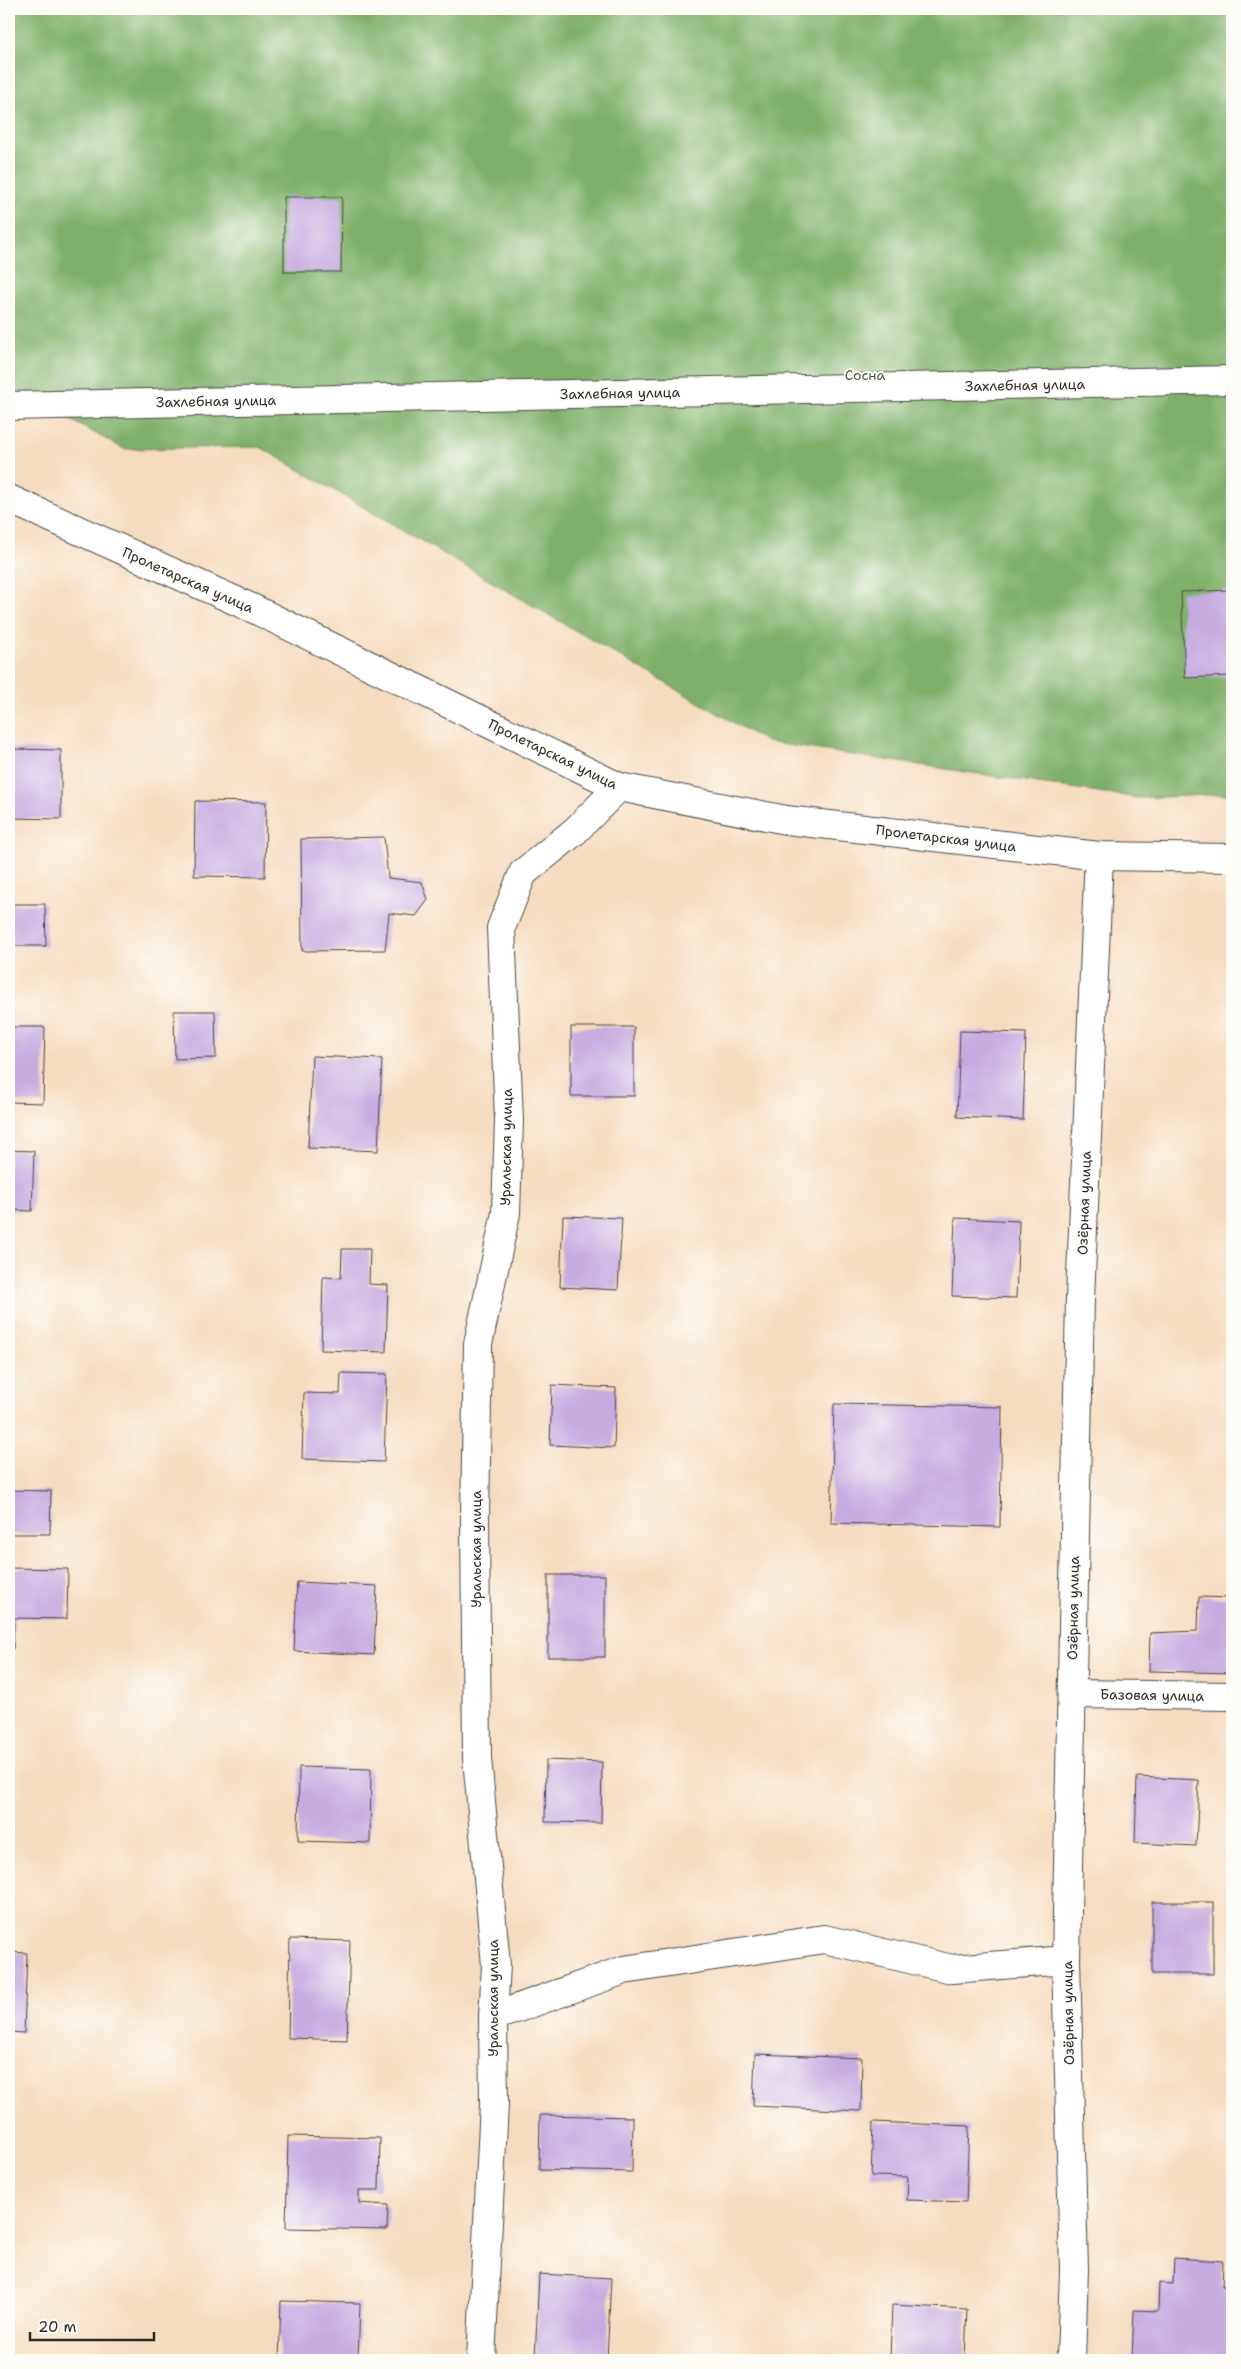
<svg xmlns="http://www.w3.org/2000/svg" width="1241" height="2369" viewBox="0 0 1241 2369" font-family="'Shantell Sans',sans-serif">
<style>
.forest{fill:#7fb069;stroke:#556e4a}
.building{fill:#c6abe0}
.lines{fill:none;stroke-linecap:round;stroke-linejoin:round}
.minor-casing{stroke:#494641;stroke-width:30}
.minor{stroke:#fff;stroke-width:28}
.labels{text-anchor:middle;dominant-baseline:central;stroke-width:4;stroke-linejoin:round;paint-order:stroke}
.park-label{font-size:14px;fill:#4e5b42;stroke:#fdfcf7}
.street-label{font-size:14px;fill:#2b2b2b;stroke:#fdfcf7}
</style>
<rect width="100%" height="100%" fill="#fdfcf7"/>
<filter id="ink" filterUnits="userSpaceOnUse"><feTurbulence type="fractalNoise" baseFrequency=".02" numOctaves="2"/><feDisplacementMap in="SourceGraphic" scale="10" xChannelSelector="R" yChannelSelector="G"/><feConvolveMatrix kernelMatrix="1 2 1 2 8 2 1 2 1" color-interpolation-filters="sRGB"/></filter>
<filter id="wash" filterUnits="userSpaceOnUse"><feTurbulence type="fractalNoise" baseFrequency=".0096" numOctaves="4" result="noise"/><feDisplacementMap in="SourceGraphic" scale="20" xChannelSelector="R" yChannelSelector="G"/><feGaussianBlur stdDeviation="1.12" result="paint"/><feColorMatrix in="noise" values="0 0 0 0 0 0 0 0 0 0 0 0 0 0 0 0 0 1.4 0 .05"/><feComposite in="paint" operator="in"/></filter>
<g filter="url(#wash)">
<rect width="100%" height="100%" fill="#f5dcc0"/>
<polygon class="forest" points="9,9 1232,9 1232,794 1138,798 767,742 260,447 124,449 9,387"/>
<g id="blocks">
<g class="building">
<polygon points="284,197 342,197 341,272 284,272"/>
<polygon points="1232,590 1232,676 1185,678 1181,592"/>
<polygon points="10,749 61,750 61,819 9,818"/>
<polygon points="195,801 266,802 265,877 194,876"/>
<polygon points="384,837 388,878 422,882 428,900 416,916 389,913 385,950 302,951 301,839"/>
<polygon points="9,904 45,904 46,946 9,946"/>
<polygon points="174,1011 215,1011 216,1058 175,1059"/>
<polygon points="9,1027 45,1027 43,1103 9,1102"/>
<rect x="571" y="1027" width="63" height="69"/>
<polygon points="960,1031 1026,1033 1023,1120 957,1117"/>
<polygon points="312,1056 382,1059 378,1151 308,1148"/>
<polygon points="9,1150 34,1151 32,1211 9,1210"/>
<polygon points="563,1216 622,1218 618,1290 560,1287"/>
<polygon points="955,1218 1019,1221 1016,1298 952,1296"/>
<polygon points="342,1249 370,1249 369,1284 388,1285 386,1352 321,1350 323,1277 341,1278"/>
<polygon points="341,1373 387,1374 384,1462 302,1459 304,1393 340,1394"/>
<polygon points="552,1385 616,1388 614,1448 550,1445"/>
<polygon points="834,1404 1002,1407 1000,1527 831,1523"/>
<polygon points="9,1490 51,1491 50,1534 9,1534"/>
<polygon points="9,1568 68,1569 67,1619 14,1618 13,1649 9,1649"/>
<rect x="548" y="1575" width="57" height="82"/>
<polygon points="297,1582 377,1586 374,1655 294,1651"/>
<polygon points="1199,1597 1232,1598 1232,1673 1149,1671 1150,1633 1198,1631"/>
<polygon points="546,1760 602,1762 601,1823 545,1822"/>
<polygon points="299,1767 371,1769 370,1843 298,1841"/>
<polygon points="1137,1777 1199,1780 1196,1846 1135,1843"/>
<rect x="1152" y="1902" width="61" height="72"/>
<polygon points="290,1939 350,1941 347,2040 288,2038"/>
<polygon points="9,1952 27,1953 24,2033 9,2032"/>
<polygon points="755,2054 862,2058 861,2111 753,2106"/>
<polygon points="540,2115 633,2117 632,2172 539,2170"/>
<polygon points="873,2122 969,2126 966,2202 907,2200 908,2177 871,2176"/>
<polygon points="288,2136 380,2138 379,2190 359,2190 359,2203 388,2205 387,2230 286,2228"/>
<polygon points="1174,2258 1223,2261 1222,2286 1232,2286 1232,2360 1132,2360 1134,2310 1158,2311 1159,2283 1173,2284"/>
<polygon points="539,2274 611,2278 607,2360 535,2360"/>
<polygon points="281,2301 360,2303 358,2360 279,2360"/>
<polygon points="892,2305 967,2309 965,2360 890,2360"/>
</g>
</g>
</g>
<g filter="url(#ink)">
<use href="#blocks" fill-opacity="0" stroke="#494641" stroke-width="1"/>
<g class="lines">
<g class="minor-casing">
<g id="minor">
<polyline points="9,406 1232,380"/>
<polyline points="9,499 254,609 619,787 786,820 1099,856 1232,858"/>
<polyline points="1072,1694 1232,1696"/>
<polyline points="493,2017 624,1970 824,1939 952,1969 1066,1960"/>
<polyline points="481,2360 494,2104 493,2017 496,1965 477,1758 475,1517 478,1344 506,1213 509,1120 501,928 523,873 575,831 619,787"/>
<polyline points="1071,2360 1074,2270 1066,1960 1080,1299 1099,856"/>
</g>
</g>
<use href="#minor" class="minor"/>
</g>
</g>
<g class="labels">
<g class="park-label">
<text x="865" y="375">Сосна</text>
</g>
<g class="street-label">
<text transform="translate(1025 385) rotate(-1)">Захлебная улица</text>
<text transform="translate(620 393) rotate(-1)">Захлебная улица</text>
<text transform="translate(216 401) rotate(-1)">Захлебная улица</text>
<text transform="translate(188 580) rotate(24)">Пролетарская улица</text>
<text transform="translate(553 754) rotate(26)">Пролетарская улица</text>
<text transform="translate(946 838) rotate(7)">Пролетарская улица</text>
<text transform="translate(506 1147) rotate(-89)">Уральская улица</text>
<text transform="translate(1084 1203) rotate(-88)">Озёрная улица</text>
<text transform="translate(476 1549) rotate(-90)">Уральская улица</text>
<text transform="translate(1073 1608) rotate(-89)">Озёрная улица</text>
<text transform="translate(1152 1695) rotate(1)">Базовая улица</text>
<text transform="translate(493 1998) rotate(-90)">Уральская улица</text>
<text transform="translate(1068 2013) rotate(-91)">Озёрная улица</text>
</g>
</g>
<rect width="1241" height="2369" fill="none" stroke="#fdfcf7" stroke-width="30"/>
<path d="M30 2332v8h124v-8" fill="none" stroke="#2b2b2b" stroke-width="2.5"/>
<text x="38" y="2332" font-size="15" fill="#2b2b2b" stroke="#fdfcf7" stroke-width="4" paint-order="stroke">20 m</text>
</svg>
